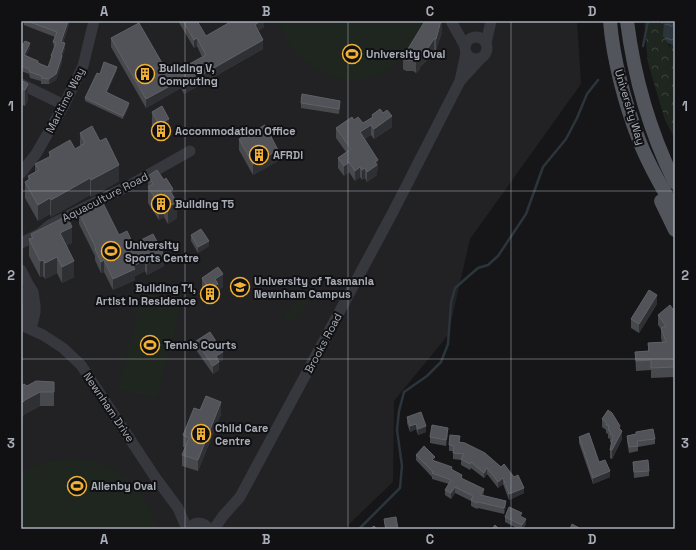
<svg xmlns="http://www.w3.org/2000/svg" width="696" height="550" viewBox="0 0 696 550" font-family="'Space Grotesk',sans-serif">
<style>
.built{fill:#222225}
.forest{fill:url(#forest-crowns)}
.park{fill:#1e261f}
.water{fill:url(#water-ripples)}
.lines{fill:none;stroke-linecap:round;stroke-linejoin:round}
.stream{stroke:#2c353c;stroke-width:2.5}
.minor{stroke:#37383d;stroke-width:11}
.major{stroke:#53555c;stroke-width:14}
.wall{fill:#47494d}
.shaded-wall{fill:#2f3033}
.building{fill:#525359;stroke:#5f6168}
.grid{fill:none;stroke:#a8adb8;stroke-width:1;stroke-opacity:0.55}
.labels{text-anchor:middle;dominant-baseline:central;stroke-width:4;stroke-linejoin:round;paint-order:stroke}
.poi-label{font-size:11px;font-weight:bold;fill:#a8adb8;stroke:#111113;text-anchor:start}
.street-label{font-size:11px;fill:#a8adb8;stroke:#111113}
.neatline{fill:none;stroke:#a8adb8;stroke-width:1.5}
.grid-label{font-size:13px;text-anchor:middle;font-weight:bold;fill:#a8adb8}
</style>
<defs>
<pattern id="forest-crowns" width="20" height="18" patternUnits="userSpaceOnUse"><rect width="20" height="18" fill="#1e261f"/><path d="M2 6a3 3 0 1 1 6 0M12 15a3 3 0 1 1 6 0" fill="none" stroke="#3c433d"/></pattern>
<pattern id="water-ripples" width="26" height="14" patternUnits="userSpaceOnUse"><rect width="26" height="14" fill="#2c353c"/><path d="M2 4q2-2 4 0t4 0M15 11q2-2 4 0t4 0" fill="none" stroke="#485056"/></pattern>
</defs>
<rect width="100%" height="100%" fill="#161618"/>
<polygon class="built" points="21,21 577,21 581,84 470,239 448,335 394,401 393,482 344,529 21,529"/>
<polygon class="forest" points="644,21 664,21 669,47 675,42 675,139 665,120 648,63"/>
<g class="park">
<path d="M 279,21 L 426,21 C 420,31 410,52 402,59 C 370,88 335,88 304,59 C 297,52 291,46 286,38 C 283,33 281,27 279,21 Z"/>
<polygon points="143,291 182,301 157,399 118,389"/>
<polygon points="302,295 309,302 290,324 282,317"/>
<path d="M 80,459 C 88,461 97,462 104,465 C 131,477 150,501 157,529 L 21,529 L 21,473 C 41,461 57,460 80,459 Z"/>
</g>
<polygon class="water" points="664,21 675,21 674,46 668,43 663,36"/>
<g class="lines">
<g class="stream">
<polyline points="643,46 648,21"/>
<polyline points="359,529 400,488 402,466 397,430 399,411 404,392 427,376 441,362 448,344 451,303 455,288 478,268 488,265 498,256 526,214 543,167 566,139 577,118 587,94 598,80"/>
</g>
<g class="minor">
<polyline points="451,21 465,46"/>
<circle cx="476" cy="48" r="11"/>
<polyline points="486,43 491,21"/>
<polyline points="460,81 481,58"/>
<polyline points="21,84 64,105"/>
<polyline points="21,173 36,154 64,105 83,66 94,21"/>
<polyline points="21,243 39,234 50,225 130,185 190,151"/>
<polyline points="21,270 28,284 33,292 35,305 35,313 31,329"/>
<polyline points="21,323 28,304 28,290"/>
<polyline points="21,325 43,335 63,348 81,365 155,477 178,508 187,529"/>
<path d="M 189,529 C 194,521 203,521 209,529"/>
<polyline points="214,529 223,516 240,497 393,212 460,81 466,53"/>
</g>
<g class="major">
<path d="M 610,21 C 613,59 625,104 639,140 C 648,164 662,188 675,210"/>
<path d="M 627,21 C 634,77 650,132 675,183"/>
<polyline points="661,201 675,230"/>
</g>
</g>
<g class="wall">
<polygon points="24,21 70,21 63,43 65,49 62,57 62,62 56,80 49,84 41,84 41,81 30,78 29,74 21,71 21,47 30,48 26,55 38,63 48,67 51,60 51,56 54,48 53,42 55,37 24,25"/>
<polygon points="178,21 197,21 206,36 264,21 264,27 258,31 263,49 184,94 181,88 146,108 111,47 111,38 169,75 202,57 197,46 194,48"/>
<polygon points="442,32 436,50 434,50 428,59 420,67 420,69 416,73 413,71 406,71 403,69 403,57"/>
<polygon points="117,70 107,92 129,106 123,119 85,101 85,98 100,74"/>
<polygon points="21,80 28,84 28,100 25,106 23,105 21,110"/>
<polygon points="301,103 340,105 339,114 301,108"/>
<polygon points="152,112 169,135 159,140 152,128"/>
<polygon points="372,115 392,127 374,139 371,135 364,139 378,170 377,171 377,175 367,182 365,178 362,180 360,177 355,181 349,172 344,176 338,168 338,158 346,152 336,138 336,128 354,120 363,123 372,118"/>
<polygon points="80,133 119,181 91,197 90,195 51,217 50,214 38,221 25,198 25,182 28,180 28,176 35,172 35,164 49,157 49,152 75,149 80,146"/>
<polygon points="239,139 278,161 253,175 239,150"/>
<polygon points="148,176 173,196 177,218 168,224 164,217 159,220 148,203"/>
<polygon points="79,213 133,244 164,266 147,275 145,271 135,276 135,280 113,290 104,272 101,273 95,260 95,256 79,224"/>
<polygon points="31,234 72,243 67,245 74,277 62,283 57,273 45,279 43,276 40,277 29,256 29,239 31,238"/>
<polygon points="191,235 209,246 198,253 191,241"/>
<polygon points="202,278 223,287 218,290 218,296 209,302 202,291"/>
<polygon points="657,304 639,333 631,328 631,319"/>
<polygon points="675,312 675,377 651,378 651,370 636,371 635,352 648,351 648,343 662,342 661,338 661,329 658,325 658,315"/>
<polygon points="196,341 223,360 219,362 219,370 213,374 196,350"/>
<polygon points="54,382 54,406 40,406 25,414 27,386"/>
<polygon points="200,410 221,414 198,471 182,466 182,455 185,447 183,447 183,435"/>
<polygon points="407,417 426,432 418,435 416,429 410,432 407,423"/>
<polygon points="602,419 620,429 622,439 612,459 610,458 610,450 611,443 610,442 610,439 608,438 608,434 606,433 606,430 602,427"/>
<polygon points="636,432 655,439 655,444 638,447 638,451 629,453 627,441 627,436 636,434"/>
<polygon points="448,434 446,446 430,443 430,437"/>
<polygon points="579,437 610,477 593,484 579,443"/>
<polygon points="460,442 524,493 509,500 503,484 498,488 487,474 484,478 471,468 470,470 461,465 461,460 453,459 453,451 449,451 449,445"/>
<polygon points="416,455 435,461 452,469 462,478 484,495 484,496 506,506 504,514 478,508 477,509 471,506 471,501 455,493 451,499 445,495 445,490 449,484 432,479 432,477 416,460"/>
<polygon points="633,462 649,471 649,476 634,478"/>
<polygon points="505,517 522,517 526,524 523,529 518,529 505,522"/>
<polygon points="384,519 398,529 385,529"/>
</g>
<g class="shaded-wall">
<polygon points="68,21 70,21 61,48 61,42"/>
<polygon points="260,21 264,21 264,27 255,33 255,25"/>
<polygon points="442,21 442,32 436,50 436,39"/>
<polygon points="197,38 197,46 194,48 194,40"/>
<polygon points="434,39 434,50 428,59 420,67 420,69 416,73 416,62 419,57"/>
<polygon points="263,40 263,49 184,94 184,85"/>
<polygon points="30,43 30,48 24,60 24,55"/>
<polygon points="65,43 65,49 62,57 62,62 56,80 49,84 49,79 61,55"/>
<polygon points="117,67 117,70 106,95 106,92"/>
<polygon points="181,80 181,88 146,108 146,99"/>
<polygon points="28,84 28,100 25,106 25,90"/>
<polygon points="23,89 23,105 21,110 21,94"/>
<polygon points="129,103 129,106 123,119 123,116"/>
<polygon points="392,116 392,127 374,139 374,129"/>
<polygon points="169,119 169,135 159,140 159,124"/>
<polygon points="371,125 371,135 360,143 360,132"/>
<polygon points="278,150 278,161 253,175 253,164"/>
<polygon points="378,160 378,170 377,171 377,175 367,182 367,172 375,162"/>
<polygon points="349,162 349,172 344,176 344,166"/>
<polygon points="119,165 119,181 91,197 91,180"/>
<polygon points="360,167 360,177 355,181 355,171"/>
<polygon points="365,168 365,178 362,180 362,170"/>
<polygon points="90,178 90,195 51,217 51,200"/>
<polygon points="173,189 173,204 177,202 177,218 168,224 168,207 170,191"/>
<polygon points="50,198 50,214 38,221 38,205"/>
<polygon points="164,200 164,217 159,220 159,204"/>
<polygon points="72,227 72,243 60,249 60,233"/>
<polygon points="209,241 209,246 198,253 198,247"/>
<polygon points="164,255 164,266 147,275 147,264"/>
<polygon points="57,257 57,273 45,279 45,263"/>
<polygon points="43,260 43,276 40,277 40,261"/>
<polygon points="104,260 104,272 101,273 101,262"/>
<polygon points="145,260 145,271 135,276 135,280 113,290 113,279 133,266"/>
<polygon points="74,261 74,277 62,283 62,267"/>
<polygon points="223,274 223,287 218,290 218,296 209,302 209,289 215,279"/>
<polygon points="657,295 657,304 639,333 639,324"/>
<polygon points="223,352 223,360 219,362 219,370 213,374 213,366 216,356"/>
<polygon points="40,392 40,406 25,414 21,418 21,404 25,400"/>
<polygon points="221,402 221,414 198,471 198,460"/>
<polygon points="416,424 416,429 410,432 410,426"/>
<polygon points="426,426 426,432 418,435 418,429"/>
<polygon points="620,426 619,435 622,431 622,439 612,459 612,450"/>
<polygon points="448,428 448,434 446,446 446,440"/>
<polygon points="487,468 487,474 484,478 484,473"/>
<polygon points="610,471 610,477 593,484 593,478"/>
<polygon points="503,478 503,484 498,488 498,482"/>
<polygon points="455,487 455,493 451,499 451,493"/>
<polygon points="524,488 524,493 509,500 509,494"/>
<polygon points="484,489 484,495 481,501 481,495"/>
<polygon points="506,501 506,506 504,514 504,508"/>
<polygon points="526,519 526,524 523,529 522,529 522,525"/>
</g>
<g class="building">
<polygon points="27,21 68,21 61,42 65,43 61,55 62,56 56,74 49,79 41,78 42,76 30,72 29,69 21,66 21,47 25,41 30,43 24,55 38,61 38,63 48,67 52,56 51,56 56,43 53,42 57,32"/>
<polygon points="183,21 197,21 206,36 232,21 260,21 255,25 263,40 184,85 181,80 146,99 111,38 139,23 169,75 206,55 197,38 194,40"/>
<polygon points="425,21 441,21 436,39 434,39 428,48 419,57 420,58 416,62 413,60 406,60 403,57"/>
<polygon points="104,62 117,67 106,92 129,103 123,116 85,98 97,73 100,74"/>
<polygon points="21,80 28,84 25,90 23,89 21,94"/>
<polygon points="302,94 340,101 339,109 301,103"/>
<polygon points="162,106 169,119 159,124 152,112"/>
<polygon points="380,109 383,113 387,110 392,116 374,129 371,125 360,132 378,160 375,162 377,165 367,172 365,168 362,170 360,167 355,171 349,162 344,166 338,158 351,149 336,128 352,117 354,120 358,117 363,123 373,117 372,115"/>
<polygon points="265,125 278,150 253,164 239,139"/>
<polygon points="92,126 100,141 106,138 119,165 91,180 90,178 51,200 50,198 38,205 25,182 30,179 28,176 39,170 35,164 51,156 49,152 70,140 75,149 85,143 80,133"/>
<polygon points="157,170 164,180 166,178 173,189 170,191 177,202 168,207 164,200 159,204 148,187 153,184 148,176"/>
<polygon points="102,201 119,235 127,231 133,244 153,234 164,255 147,264 145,260 133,266 135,269 113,279 104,260 101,262 95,249 96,248 79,213"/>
<polygon points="67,216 72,227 60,233 74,261 62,267 57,257 45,263 43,260 40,261 29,239 33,238 31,234"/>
<polygon points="201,229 209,241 198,247 191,235"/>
<polygon points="218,267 223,274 215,279 218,284 209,289 202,278"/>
<polygon points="649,290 657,295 639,324 631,319"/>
<polygon points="670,305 675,312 675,367 651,368 651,360 636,361 635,352 649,351 648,343 666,342 661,328 666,326 658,315"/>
<polygon points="210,332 223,352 216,356 219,362 213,366 196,341"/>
<polygon points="36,381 54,382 54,392 40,392 25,400 21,404 21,386 24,384 27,386"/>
<polygon points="206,396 221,402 198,460 182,455 189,438 183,435 194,408 200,410"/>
<polygon points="608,410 612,413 620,426 619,428 622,431 612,450 610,450 613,436 610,434 611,432 608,430 609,426 606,425 606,422 602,419"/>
<polygon points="421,412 426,426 418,429 416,424 410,426 407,417"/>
<polygon points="432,425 448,428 446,440 430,437"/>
<polygon points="653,429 655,439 637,441 638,446 629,447 627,436 636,434 636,432"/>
<polygon points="589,433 599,462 605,460 610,471 593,478 579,437"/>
<polygon points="450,435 460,436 459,442 465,443 485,453 501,467 504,464 514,477 518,475 524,488 509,494 503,478 498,482 487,468 484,473 471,462 470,464 461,459 464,454 453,453 454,446 449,445"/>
<polygon points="424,446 435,457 432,460 452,467 451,469 462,475 461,478 484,489 481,495 506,501 504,508 478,502 477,503 471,500 473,496 455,487 451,493 445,490 451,480 432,473 433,472 416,455"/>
<polygon points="648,460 649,471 634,472 633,462"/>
<polygon points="509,507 522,513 520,516 526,519 522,525 505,517"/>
<polygon points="396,517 398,529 386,529 384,519"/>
<polygon points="572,524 581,529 570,529"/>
<polygon points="495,525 499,529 492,529"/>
<polygon points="374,526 377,529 370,529"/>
</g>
<path class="grid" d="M 185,21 L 185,529M 348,21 L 348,529M 511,21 L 511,529M 21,191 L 675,191M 21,359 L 675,359"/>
<defs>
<g id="stadium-ring" transform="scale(1)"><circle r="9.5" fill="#111113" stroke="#f2b134" stroke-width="1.5"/><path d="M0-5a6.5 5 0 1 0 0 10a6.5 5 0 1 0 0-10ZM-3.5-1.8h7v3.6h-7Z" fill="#f2b134"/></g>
<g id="building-ring" transform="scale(1)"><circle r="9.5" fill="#111113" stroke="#f2b134" stroke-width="1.5"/><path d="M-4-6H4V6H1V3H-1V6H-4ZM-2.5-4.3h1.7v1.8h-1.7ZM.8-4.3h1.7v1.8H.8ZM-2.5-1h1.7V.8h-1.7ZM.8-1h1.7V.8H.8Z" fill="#f2b134"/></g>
<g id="university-ring" transform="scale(1)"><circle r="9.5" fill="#111113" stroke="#f2b134" stroke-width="1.5"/><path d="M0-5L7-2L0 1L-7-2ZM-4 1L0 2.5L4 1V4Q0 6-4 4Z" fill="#f2b134"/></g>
</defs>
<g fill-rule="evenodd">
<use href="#stadium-ring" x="352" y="54"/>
<use href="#building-ring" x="145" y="74"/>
<use href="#building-ring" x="161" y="131"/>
<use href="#building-ring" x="259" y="155"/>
<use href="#building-ring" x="161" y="204"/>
<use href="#stadium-ring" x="111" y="251"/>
<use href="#university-ring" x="240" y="287"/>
<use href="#building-ring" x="210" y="294"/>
<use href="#stadium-ring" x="150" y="345"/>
<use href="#building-ring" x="201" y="434"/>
<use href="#stadium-ring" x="77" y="486"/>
</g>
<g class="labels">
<g class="poi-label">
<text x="366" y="54">University Oval</text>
<text x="159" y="68">Building V,<tspan x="159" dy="13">Computing</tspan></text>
<text x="175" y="131">Accommodation Office</text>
<text x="273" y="155">AFRDI</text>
<text x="175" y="204">Building T5</text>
<text x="125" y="245">University<tspan x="125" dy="13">Sports Centre</tspan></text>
<text x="254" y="281">University of Tasmania<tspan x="254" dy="13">Newnham Campus</tspan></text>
<text x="196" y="288" text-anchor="end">Building T1,<tspan x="196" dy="13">Artist in Residence</tspan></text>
<text x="164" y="345">Tennis Courts</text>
<text x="215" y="428">Child Care<tspan x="215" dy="13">Centre</tspan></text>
<text x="91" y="486">Allenby Oval</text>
</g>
<g class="street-label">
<text transform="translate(65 100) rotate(-63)">Maritime Way</text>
<text transform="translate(630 107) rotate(73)">University Way</text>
<text transform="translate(105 197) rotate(-27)">Aquaculture Road</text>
<text transform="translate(323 343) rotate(-62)">Brooks Road</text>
<text transform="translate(109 407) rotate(56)">Newnham Drive</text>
</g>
</g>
<rect width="696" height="550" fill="none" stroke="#111113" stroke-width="44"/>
<rect x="22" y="22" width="652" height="506" class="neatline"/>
<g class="grid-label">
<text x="104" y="16">A</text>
<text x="266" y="16">B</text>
<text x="430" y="16">C</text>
<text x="592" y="16">D</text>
<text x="11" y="111">1</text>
<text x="685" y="111">1</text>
<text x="11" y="280">2</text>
<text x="685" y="280">2</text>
<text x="11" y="448">3</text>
<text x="685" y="448">3</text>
<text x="104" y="544">A</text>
<text x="266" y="544">B</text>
<text x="430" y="544">C</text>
<text x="592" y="544">D</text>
</g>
</svg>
